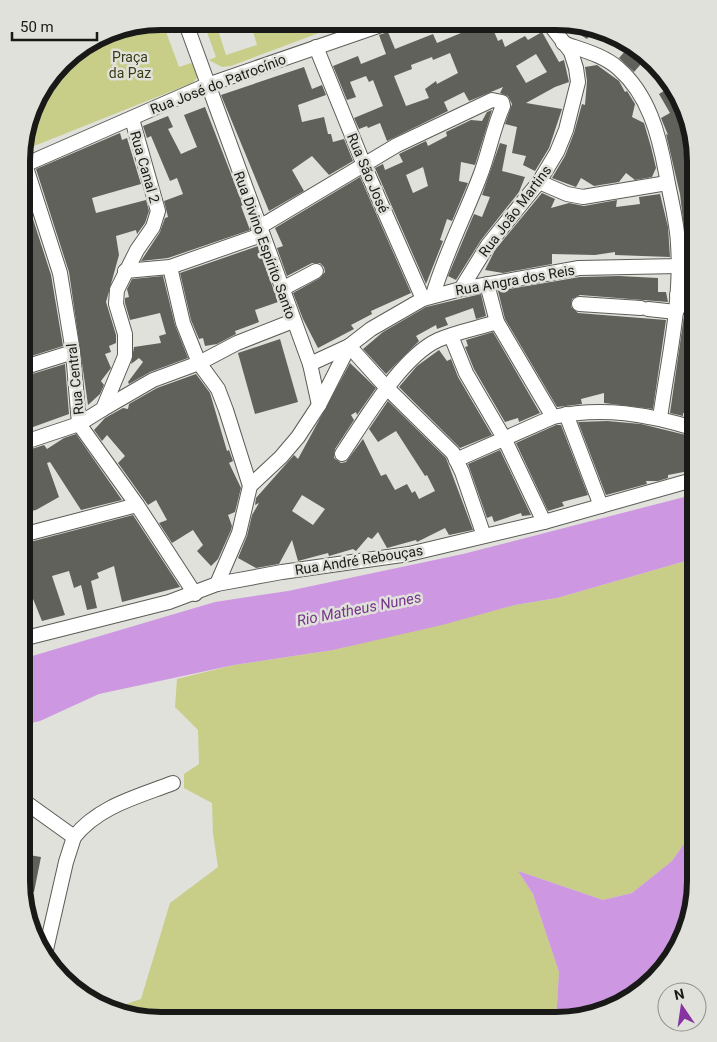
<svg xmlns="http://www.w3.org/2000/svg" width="717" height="1042" viewBox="0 0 717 1042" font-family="Roboto,sans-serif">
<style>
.green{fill:#c8cd88}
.water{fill:#ce97e1}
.building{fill:#60615b;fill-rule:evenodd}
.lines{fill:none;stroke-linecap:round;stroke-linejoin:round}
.street-casing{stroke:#5b5c56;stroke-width:16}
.street{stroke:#fff;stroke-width:14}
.labels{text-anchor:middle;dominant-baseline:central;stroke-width:5;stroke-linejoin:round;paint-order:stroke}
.park-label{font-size:14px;fill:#3a3c14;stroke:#e0e1da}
.street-label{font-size:14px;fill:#191917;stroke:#e0e1da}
.water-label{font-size:15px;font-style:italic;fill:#76358c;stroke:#e0e1da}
.rim{fill:none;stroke:#191917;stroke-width:6}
</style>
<rect width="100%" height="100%" fill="#e0e1da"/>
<g class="green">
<polygon points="162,21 179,67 191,63 197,68 198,77 192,83 29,148 24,137 40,92 69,56 116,29"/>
<polygon points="203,21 229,21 231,29 219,33 226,55 257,45 250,22 348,22 231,66 222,67 209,60 216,57"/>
<polygon points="696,558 695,828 672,861 632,893 603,900 518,871 533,894 559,972 556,1021 143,1020 114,1008 141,999 170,903 218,867 213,833 212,803 184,788 184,774 199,764 198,730 175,707 177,679 234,665 333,650 515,605 557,598"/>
</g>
<g class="water">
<polygon points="696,494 696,558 557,598 515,605 442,625 333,650 234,665 99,694 40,721 22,725 22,659 215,602 288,591 463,554"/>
<polygon points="695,828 695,890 672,959 617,1006 556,1021 559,972 533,894 518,871 603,900 632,893 672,861"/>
</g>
<g class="building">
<path d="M 456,22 L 490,22 L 498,41 L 502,39 L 505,47 L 525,36 L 528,40 L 542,32 L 559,62 L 564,60 L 569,82 L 555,87 L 526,103 L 562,109 L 549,148 L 535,171 L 523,165 L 526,156 L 512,153 L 517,127 L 505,124 L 512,104 L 508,96 L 500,93 L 503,87 L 469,101 L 464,92 L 444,102 L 448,111 L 387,141 L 380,123 L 368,128 L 367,126 L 359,129 L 354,118 L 383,106 L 373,80 L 369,82 L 366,76 L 350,82 L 356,97 L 347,100 L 333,66 L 358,56 L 361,64 L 386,54 L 379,35 L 388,32 L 395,49 L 433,34 L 437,43 L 461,33 ZM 450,53 L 458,73 L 437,84 L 436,81 L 425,89 L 429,98 L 406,106 L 394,76 L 412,69 L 411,65 L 432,57 L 433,60 ZM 536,54 L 547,72 L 526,83 L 516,66 Z"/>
<polygon points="584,27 593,30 587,39 579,34"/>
<polygon points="626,50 641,64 634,72 619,58"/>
<polygon points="597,65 619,81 625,92 627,91 635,104 632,117 644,123 651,147 656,168 652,177 635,180 626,173 619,182 594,186 581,178 576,187 552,178 565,156 574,133 582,104 585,105 587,81 585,67"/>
<polygon points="304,67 312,89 322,85 326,95 298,105 302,122 324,117 328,134 331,134 333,142 344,139 353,161 329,175 312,156 292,170 304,191 269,211 221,95"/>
<polygon points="667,89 678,109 683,106 696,161 696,240 691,240 694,254 687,255 680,194 666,134 668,135 661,118 670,113 659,94"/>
<polygon points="205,107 243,205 241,206 250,230 168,258 141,261 160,232 165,218 168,217 164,201 183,194 177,178 170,181 151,136 147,138 143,126 168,116 173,127 168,129 181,154 197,147 184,115"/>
<path d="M 492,110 L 475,165 L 461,162 L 459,181 L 468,183 L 452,221 L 447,219 L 440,240 L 443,241 L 426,284 L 375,168 L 383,164 L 385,170 L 403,162 L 399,154 L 401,153 L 426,141 L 428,146 L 447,136 L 446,132 L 471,120 L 482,121 L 487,112 ZM 423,167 L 428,186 L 413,193 L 406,175 Z"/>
<polygon points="120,133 122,140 127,138 141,184 92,198 96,213 146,200 149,211 145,223 137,234 136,230 116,236 119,255 106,302 116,335 116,343 109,346 111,352 105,354 111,368 101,381 104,385 100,394 88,405 69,272 36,169"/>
<polygon points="500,143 507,145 502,171 525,177 519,192 481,240 456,280 448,276 474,214 482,217 490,197 482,195"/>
<polygon points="360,177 411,293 371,311 372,314 351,325 354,329 318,348 303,319 293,293 320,278 325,272 324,267 320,263 312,263 287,276 277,248 283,246 275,228"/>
<polygon points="22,185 51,275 63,346 22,359"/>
<polygon points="542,193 555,199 551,208 569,203 584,206 617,200 616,207 640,204 639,197 660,194 668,227 670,257 615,255 615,252 595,255 552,254 552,264 503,273 485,270 495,250"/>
<polygon points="258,246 278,302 255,310 259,322 235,331 236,334 217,344 205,346 203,338 199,339 191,320 180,273"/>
<polygon points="696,272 696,300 687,286 687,273"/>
<polygon points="163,276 175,325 188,358 150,372 129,384 128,382 143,362 139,358 131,364 134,347 161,343 159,336 166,334 160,313 130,320 125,303 125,298 129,297 127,289 132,279"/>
<polygon points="619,276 658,278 658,292 666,292 668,302 580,295 572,299 571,307 578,313 666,320 653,409 604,403 604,393 581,399 582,404 557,407 505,319 498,291 580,277"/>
<polygon points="481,294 486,316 476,319 473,308 445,318 448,325 437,329 436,325 416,336 419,341 386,374 363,349 383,332 426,307"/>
<polygon points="684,316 696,325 696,410 690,409 689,414 683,413 683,416 670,413"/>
<polygon points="493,332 540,413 519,422 518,418 505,422 474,369 465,347 468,346 466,340"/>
<polygon points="280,339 298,402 255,414 238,353"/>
<polygon points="439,350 447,361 451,359 458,377 492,435 460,448 399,387 417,366"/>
<path d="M 350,363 L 376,388 L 357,415 L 356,412 L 351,415 L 354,420 L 335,449 L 334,458 L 341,463 L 346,462 L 363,439 L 381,476 L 386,474 L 395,490 L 407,484 L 412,493 L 415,491 L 419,499 L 435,491 L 427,475 L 425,476 L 396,431 L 378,442 L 369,429 L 388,401 L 446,458 L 473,530 L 449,535 L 445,528 L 417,542 L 416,540 L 387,548 L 378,532 L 372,539 L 368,537 L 356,551 L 353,549 L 329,556 L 328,553 L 298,561 L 292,540 L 279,564 L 256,568 L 238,558 L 247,536 L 252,515 L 259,503 L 255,505 L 256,498 L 294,455 L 298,459 ZM 302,495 L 325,509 L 313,525 L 292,511 Z"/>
<polygon points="65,364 69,414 22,431 22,377"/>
<polygon points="196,374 210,393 227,451 229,450 233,461 229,463 241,488 235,512 228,515 232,526 231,530 218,559 211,566 197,551 203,545 193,530 172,543 159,523 167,520 156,500 148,505 118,463 125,456 107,435 102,441 94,430 105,418 123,408 128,409 129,404 157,388"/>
<polygon points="607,421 641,424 694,437 696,458 692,459 694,470 668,475 668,478 658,481 646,481 647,484 606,495 578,422"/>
<polygon points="556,425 561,425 588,495 562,502 564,506 548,511 516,443"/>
<polygon points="76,434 122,500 81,510 50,462 47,463 59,497 36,510 22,513 22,452 44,445 47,449 64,438"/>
<polygon points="500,450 531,515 522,516 521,513 494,522 492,516 487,518 468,464"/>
<polygon points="133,515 180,587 122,602 114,566 97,573 99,578 91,581 97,608 87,610 81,585 74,588 69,571 52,576 65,615 42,621 29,589 27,590 26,586 22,588 22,576 25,575 22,564 22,553 29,551 26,543"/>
<polygon points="29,855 41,857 34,892 30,891 27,907 21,881 21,870 24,857 28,858"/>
</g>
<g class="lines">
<g class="street-casing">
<g id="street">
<polyline points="185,21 310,364 319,405"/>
<path d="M 563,43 C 582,50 603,55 618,68 C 649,95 659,135 666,173 C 670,197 677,220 678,244 C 682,302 668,361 660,418"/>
<polyline points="316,47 364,165 423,299"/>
<polyline points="22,155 60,273 73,352 79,424 137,505 195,594"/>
<polyline points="22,166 207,85 390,22"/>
<polyline points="539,182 567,194 583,197 667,183"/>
<path d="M 258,228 L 397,145 L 492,100 L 502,102 L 503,106 C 493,128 489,153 480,176 C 465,216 445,254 433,295"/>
<polyline points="170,267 183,323 199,363 218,389 226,410 250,486"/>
<polyline points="125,271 170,267 261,235"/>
<polyline points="487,284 497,322 553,417"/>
<polyline points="282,289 316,271"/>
<polyline points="461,289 488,245 539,182 557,152 566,130 578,82 576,68 571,52 548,22"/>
<polyline points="677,295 696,316"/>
<polyline points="579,304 641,308"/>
<polyline points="648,309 676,312"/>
<polyline points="451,336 466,373 504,438 544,522"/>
<polyline points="310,364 349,346 386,387 453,453 462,472 484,536"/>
<polyline points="22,368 73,352"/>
<polyline points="103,409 153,380 199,363 237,343 293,321"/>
<polyline points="566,414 601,506"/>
<polyline points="22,443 79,424 103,409 125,356 125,334 116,304 117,290 137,250 153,227 158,211 132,119"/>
<path d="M 342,454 C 365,420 401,357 438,340 C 456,332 478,328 497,322"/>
<path d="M 456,460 L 553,417 C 602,406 648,414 696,429"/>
<polyline points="22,535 137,505"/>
<polyline points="217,584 239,533 250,486 281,457 298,437 319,405 349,346 371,329 423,299 461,289 579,268 678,266 696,263"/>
<polyline points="22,639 169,602 217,584 282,572 409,554 544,522 696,479"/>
<polyline points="21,799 74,837 66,862 45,954"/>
<path d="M 74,837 C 99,806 137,797 173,783"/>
</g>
</g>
<use href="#street" class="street"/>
</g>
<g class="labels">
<g class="park-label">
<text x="130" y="57">Praça<tspan x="130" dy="16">da Paz</tspan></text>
</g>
<g class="street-label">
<text transform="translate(218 84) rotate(-21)">Rua José do Patrocínio</text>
<text transform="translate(145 167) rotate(74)">Rua Canal 2</text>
<text transform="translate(368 173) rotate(67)">Rua São José</text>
<text transform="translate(515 211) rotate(-53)">Rua João Martins</text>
<text transform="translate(265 245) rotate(70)">Rua Divino Espírito Santo</text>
<text transform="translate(515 280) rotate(-10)">Rua Angra dos Reis</text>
<text transform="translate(75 379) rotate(-96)">Rua Central</text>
<text transform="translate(359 560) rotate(-9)">Rua André Rebouças</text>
</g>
<g class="water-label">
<text transform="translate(359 609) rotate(-11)">Rio Matheus Nunes</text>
</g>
</g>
<path d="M0 0H717V1042H0ZM161 30H556A131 131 0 0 1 687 161V881A131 131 0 0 1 556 1012H161A131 131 0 0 1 30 881V161A131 131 0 0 1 161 30Z" fill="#e0e1da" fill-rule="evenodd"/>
<path class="rim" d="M161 30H556A131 131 0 0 1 687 161V881A131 131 0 0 1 556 1012H161A131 131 0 0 1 30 881V161A131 131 0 0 1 161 30Z"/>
<g transform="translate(682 1007) rotate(347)"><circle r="24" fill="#e0e1da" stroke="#90918c"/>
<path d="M0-4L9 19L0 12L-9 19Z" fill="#8733a2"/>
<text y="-8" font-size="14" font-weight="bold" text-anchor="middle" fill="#191917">N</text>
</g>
<path d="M12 32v8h85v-8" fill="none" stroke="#191917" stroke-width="2.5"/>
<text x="20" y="32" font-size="15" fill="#191917" stroke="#e0e1da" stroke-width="4" paint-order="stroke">50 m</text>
</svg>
